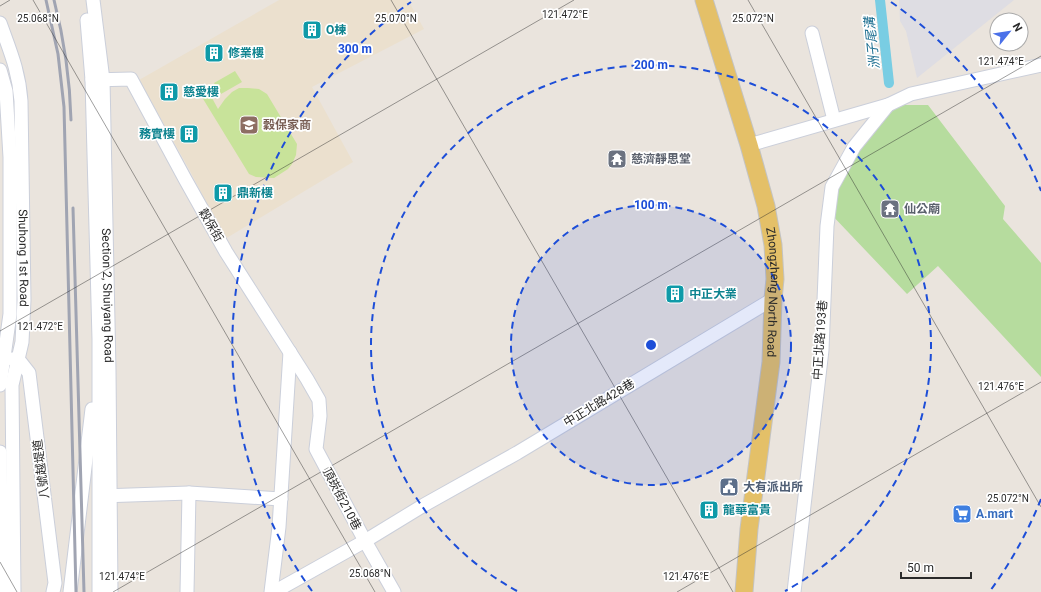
<svg xmlns="http://www.w3.org/2000/svg" width="1041" height="592" viewBox="0 0 1041 592" font-family="Roboto,'Noto Sans TC',sans-serif">
<style>
.industrial{fill:#dedde3}
.education{fill:#ebe0ce}
.green{fill:#b6dc9e}
.pitch{fill:#c8e39a}
.lines{fill:none;stroke-linecap:round;stroke-linejoin:round}
.canal{stroke:#79cde3;stroke-width:10}
.minor-casing{stroke:#cbcfda;stroke-width:15}
.major-casing{stroke:#c3c3c3;stroke-width:19}
.minor{stroke:#fff;stroke-width:13}
.major{stroke:#e4c068;stroke-width:17}
.rail{stroke:#a0a4b2;stroke-width:3}
.ticks{fill:none;stroke:#2a2a2a;stroke-width:1;stroke-opacity:0.45}
.ring{fill:none;stroke:#1d4ed8;stroke-width:2;stroke-dasharray:7 5}
.labels{text-anchor:middle;dominant-baseline:central;stroke-width:3.5;stroke-linejoin:round;paint-order:stroke}
.culture-label{font-size:12px;font-weight:bold;fill:#0d838f;stroke:#fff;text-anchor:start}
.education-label{font-size:12px;font-weight:bold;fill:#785e54;stroke:#fff;text-anchor:start}
.worship-label{font-size:12px;font-weight:bold;fill:#5b616d;stroke:#fff;text-anchor:start}
.street-label{font-size:12px;fill:#2a2a2a;stroke:#fff}
.service-label{font-size:12px;font-weight:bold;fill:#4e5e75;stroke:#fff;text-anchor:start}
.shop-label{font-size:12px;font-weight:bold;fill:#366cbe;stroke:#fff;text-anchor:start}
.water-label{font-size:13px;font-style:italic;fill:#196c8e;stroke:#fff}
.ticks-label{font-size:10px;text-anchor:middle;fill:#2a2a2a;stroke:#fff;stroke-width:3.5;stroke-linejoin:round;paint-order:stroke}
.centre{fill:#1d4ed8;stroke:#fff;stroke-width:2}
.ring-label{font-size:12px;text-anchor:middle;font-weight:bold;fill:#1d4ed8;stroke:#fff;stroke-width:3.5;stroke-linejoin:round;paint-order:stroke}
</style>
<rect width="100%" height="100%" fill="#eae4dd"/>
<polygon class="industrial" points="899,0 1014,0 917,78 906,31 900,21"/>
<polygon class="education" points="279,0 408,0 424,29 312,87 353,162 225,239 189,169 139,80"/>
<polygon class="green" points="884,105 928,105 1005,206 1003,219 1041,263 1041,377 938,266 907,294 829,212 844,159"/>
<g class="pitch">
<polygon points="235,71 242,82 221,94 214,83"/>
<polygon points="205,85 218,109 225,99 232,92 239,88 248,88 259,89 267,94 297,144 296,155 292,164 288,169 274,178 256,177 249,174 197,89"/>
</g>
<g class="lines">
<polyline class="canal" points="880,0 889,83"/>
<g class="minor-casing">
<g id="minor">
<path id="s1" d="M 93,0 L 103,80 L 109,370 L 111,592"/>
<polyline points="87,20 92,80 99,339 99,592"/>
<path id="s2" d="M 0,23 C 10,51 19,71 21,101 L 24,300 L 22,342 L 12,385 L 14,592"/>
<polyline points="812,33 834,120"/>
<polyline points="0,70 6,91 10,157 10,314 0,385"/>
<polyline points="92,80 131,79 185,179 226,252 307,379 319,400 320,416 316,449 365,541 394,592"/>
<polyline points="749,145 888,105 911,94 1041,65"/>
<polyline points="12,359 18,359 29,373 55,583 53,592"/>
<polyline points="0,452 2,592"/>
<polyline points="101,496 189,493 281,499"/>
<polyline points="70,592 92,409"/>
<polyline points="187,592 189,493"/>
<polyline points="271,592 279,527 290,352"/>
<polyline points="274,592 365,541 424,505 517,453 773,299"/>
<polyline points="794,592 822,350 827,226 832,187 854,147 888,105"/>
</g>
</g>
<g class="major-casing">
<g id="major">
<path id="s3" d="M 704,0 L 749,145 L 766,206 L 773,245 L 775,279 L 773,299 L 771,362 L 749,529 L 744,592"/>
</g>
</g>
<use href="#minor" class="minor"/>
<use href="#major" class="major"/>
<g class="rail">
<polyline points="46,0 58,54 64,107 76,592"/>
<path d="M 54,0 C 64,39 70,79 71,120"/>
<polyline points="73,208 84,592"/>
</g>
</g>
<path class="ticks" d="M 33,0 L 375,592M 391,0 L 733,592M 748,0 L 1041,507M 0,6 L 10,0M 0,331 L 574,0M 0,562 L 17,592M 113,592 L 1041,56M 677,592 L 1041,382"/>
<circle cx="651" cy="345" r="140" fill="#1d4ed8" fill-opacity=".12"/>
<g class="ring">
<circle cx="651" cy="345" r="140"/>
<path d="M517 591A280 280 0 1 1 785 591"/>
<path d="M1041 499A419 419 0 0 1 990 591M312 591A419 419 0 0 1 411 2M891 2A419 419 0 0 1 1041 191"/>
</g>
<defs>
<g id="building-square" transform="scale(1)"><rect x="-9" y="-9" width="18" height="18" rx="4" fill="#0f9aa8" stroke="#fff"/><path d="M-4-6H4V6H1V3H-1V6H-4ZM-2.5-4.3h1.7v1.8h-1.7ZM.8-4.3h1.7v1.8H.8ZM-2.5-1h1.7V.8h-1.7ZM.8-1h1.7V.8H.8Z" fill="#fff"/></g>
<g id="school-square" transform="scale(1)"><rect x="-9" y="-9" width="18" height="18" rx="4" fill="#8d6e63" stroke="#fff"/><path d="M0-5L7-2L0 1L-7-2ZM-4 1L0 2.5L4 1V4Q0 6-4 4Z" fill="#fff"/></g>
<g id="temple-square" transform="scale(1)"><rect x="-9" y="-9" width="18" height="18" rx="4" fill="#6b7280" stroke="#fff"/><path d="M0-6L5-2H3V0L6.5 2.5H4V6H1.5V3h-3V6H-4V2.5H-6.5L-3 0V-2H-5Z" fill="#fff"/></g>
<g id="civic-square" transform="scale(1)"><rect x="-9" y="-9" width="18" height="18" rx="4" fill="#5c6f8a" stroke="#fff"/><path d="M-.6-6.5H3V-4.5H.6V-3L4-1V1h2V6H-6V1h2V-1L-.6-3ZM-1.2 2.5V6h2.4V2.5Z" fill="#fff"/></g>
<g id="supermarket-square" transform="scale(1)"><rect x="-9" y="-9" width="18" height="18" rx="4" fill="#3f7fe0" stroke="#fff"/><path d="M-6-5.5h2.5l.6 2H6L4.5 2H-2.5L-4.4-4H-6ZM-1.5 3.2a1.3 1.3 0 1 0 .1 0ZM3 3.2a1.3 1.3 0 1 0 .1 0Z" fill="#fff"/></g>
</defs>
<g fill-rule="evenodd">
<use href="#building-square" x="312" y="30"/>
<use href="#building-square" x="214" y="53"/>
<use href="#building-square" x="169" y="92"/>
<use href="#school-square" x="249" y="125"/>
<use href="#building-square" x="189" y="134"/>
<use href="#temple-square" x="617" y="159"/>
<use href="#building-square" x="223" y="193"/>
<use href="#temple-square" x="890" y="209"/>
<use href="#building-square" x="675" y="294"/>
<use href="#civic-square" x="729" y="487"/>
<use href="#building-square" x="709" y="510"/>
<use href="#supermarket-square" x="962" y="514"/>
</g>
<g class="labels">
<g class="culture-label">
<text x="326" y="30">O棟</text>
<text x="228" y="53">修業樓</text>
<text x="183" y="92">慈愛樓</text>
<text x="175" y="134" text-anchor="end">務實樓</text>
<text x="237" y="193">鼎新樓</text>
<text x="689" y="294">中正大業</text>
<text x="723" y="510">龍華富貴</text>
</g>
<g class="education-label">
<text x="263" y="125">穀保家商</text>
</g>
<g class="worship-label">
<text x="631" y="159">慈濟靜思堂</text>
<text x="904" y="209">仙公廟</text>
</g>
<g class="street-label">
<text transform="translate(211 225) rotate(60)">穀保街</text>
<text stroke="none"><textPath href="#s2" startOffset="238">Shuhong 1st Road</textPath></text>
<text stroke="none"><textPath href="#s3" startOffset="302">Zhongzheng North Road</textPath></text>
<text stroke="none"><textPath href="#s1" startOffset="296">Section 2, Shuiyang Road</textPath></text>
<text transform="translate(820 340) rotate(-86)">中正北路193巷</text>
<text transform="translate(599 403) rotate(-31)">中正北路428巷</text>
<text transform="translate(41 469) rotate(-97)">八號越堤道</text>
<text transform="translate(342 499) rotate(62)">頂崁街210巷</text>
</g>
<g class="service-label">
<text x="743" y="487">大有派出所</text>
</g>
<g class="shop-label">
<text x="976" y="514">A.mart</text>
</g>
<g class="water-label">
<text transform="translate(872 43) rotate(-96)">洲子尾溝</text>
</g>
</g>
<g class="ticks-label">
<text x="565" y="18">121.472°E</text>
<text x="38" y="22">25.068°N</text>
<text x="396" y="22">25.070°N</text>
<text x="753" y="22">25.072°N</text>
<text x="1001" y="65">121.474°E</text>
<text x="40" y="330">121.472°E</text>
<text x="1001" y="390">121.476°E</text>
<text x="1008" y="502">25.072°N</text>
<text x="370" y="577">25.068°N</text>
<text x="122" y="580">121.474°E</text>
<text x="686" y="580">121.476°E</text>
</g>
<circle cx="651" cy="345" r="6" class="centre"/>
<g class="ring-label">
<text x="355" y="53">300 m</text>
<text x="651" y="69">200 m</text>
<text x="651" y="209">100 m</text>
</g>
<g transform="translate(1009 32) rotate(60)"><circle r="19" fill="#ffffff" stroke="#aaaaaa"/>
<path d="M0-3L7 15L0 10L-7 15Z" fill="#4b71e9"/>
<text y="-6" font-size="11" font-weight="bold" text-anchor="middle" fill="#2a2a2a">N</text>
</g>
<path d="M901 572v6h70v-6" fill="none" stroke="#2a2a2a" stroke-width="2"/>
<text x="907" y="572" font-size="12" fill="#2a2a2a" stroke="#ffffff" stroke-width="3" paint-order="stroke">50 m</text>
</svg>
